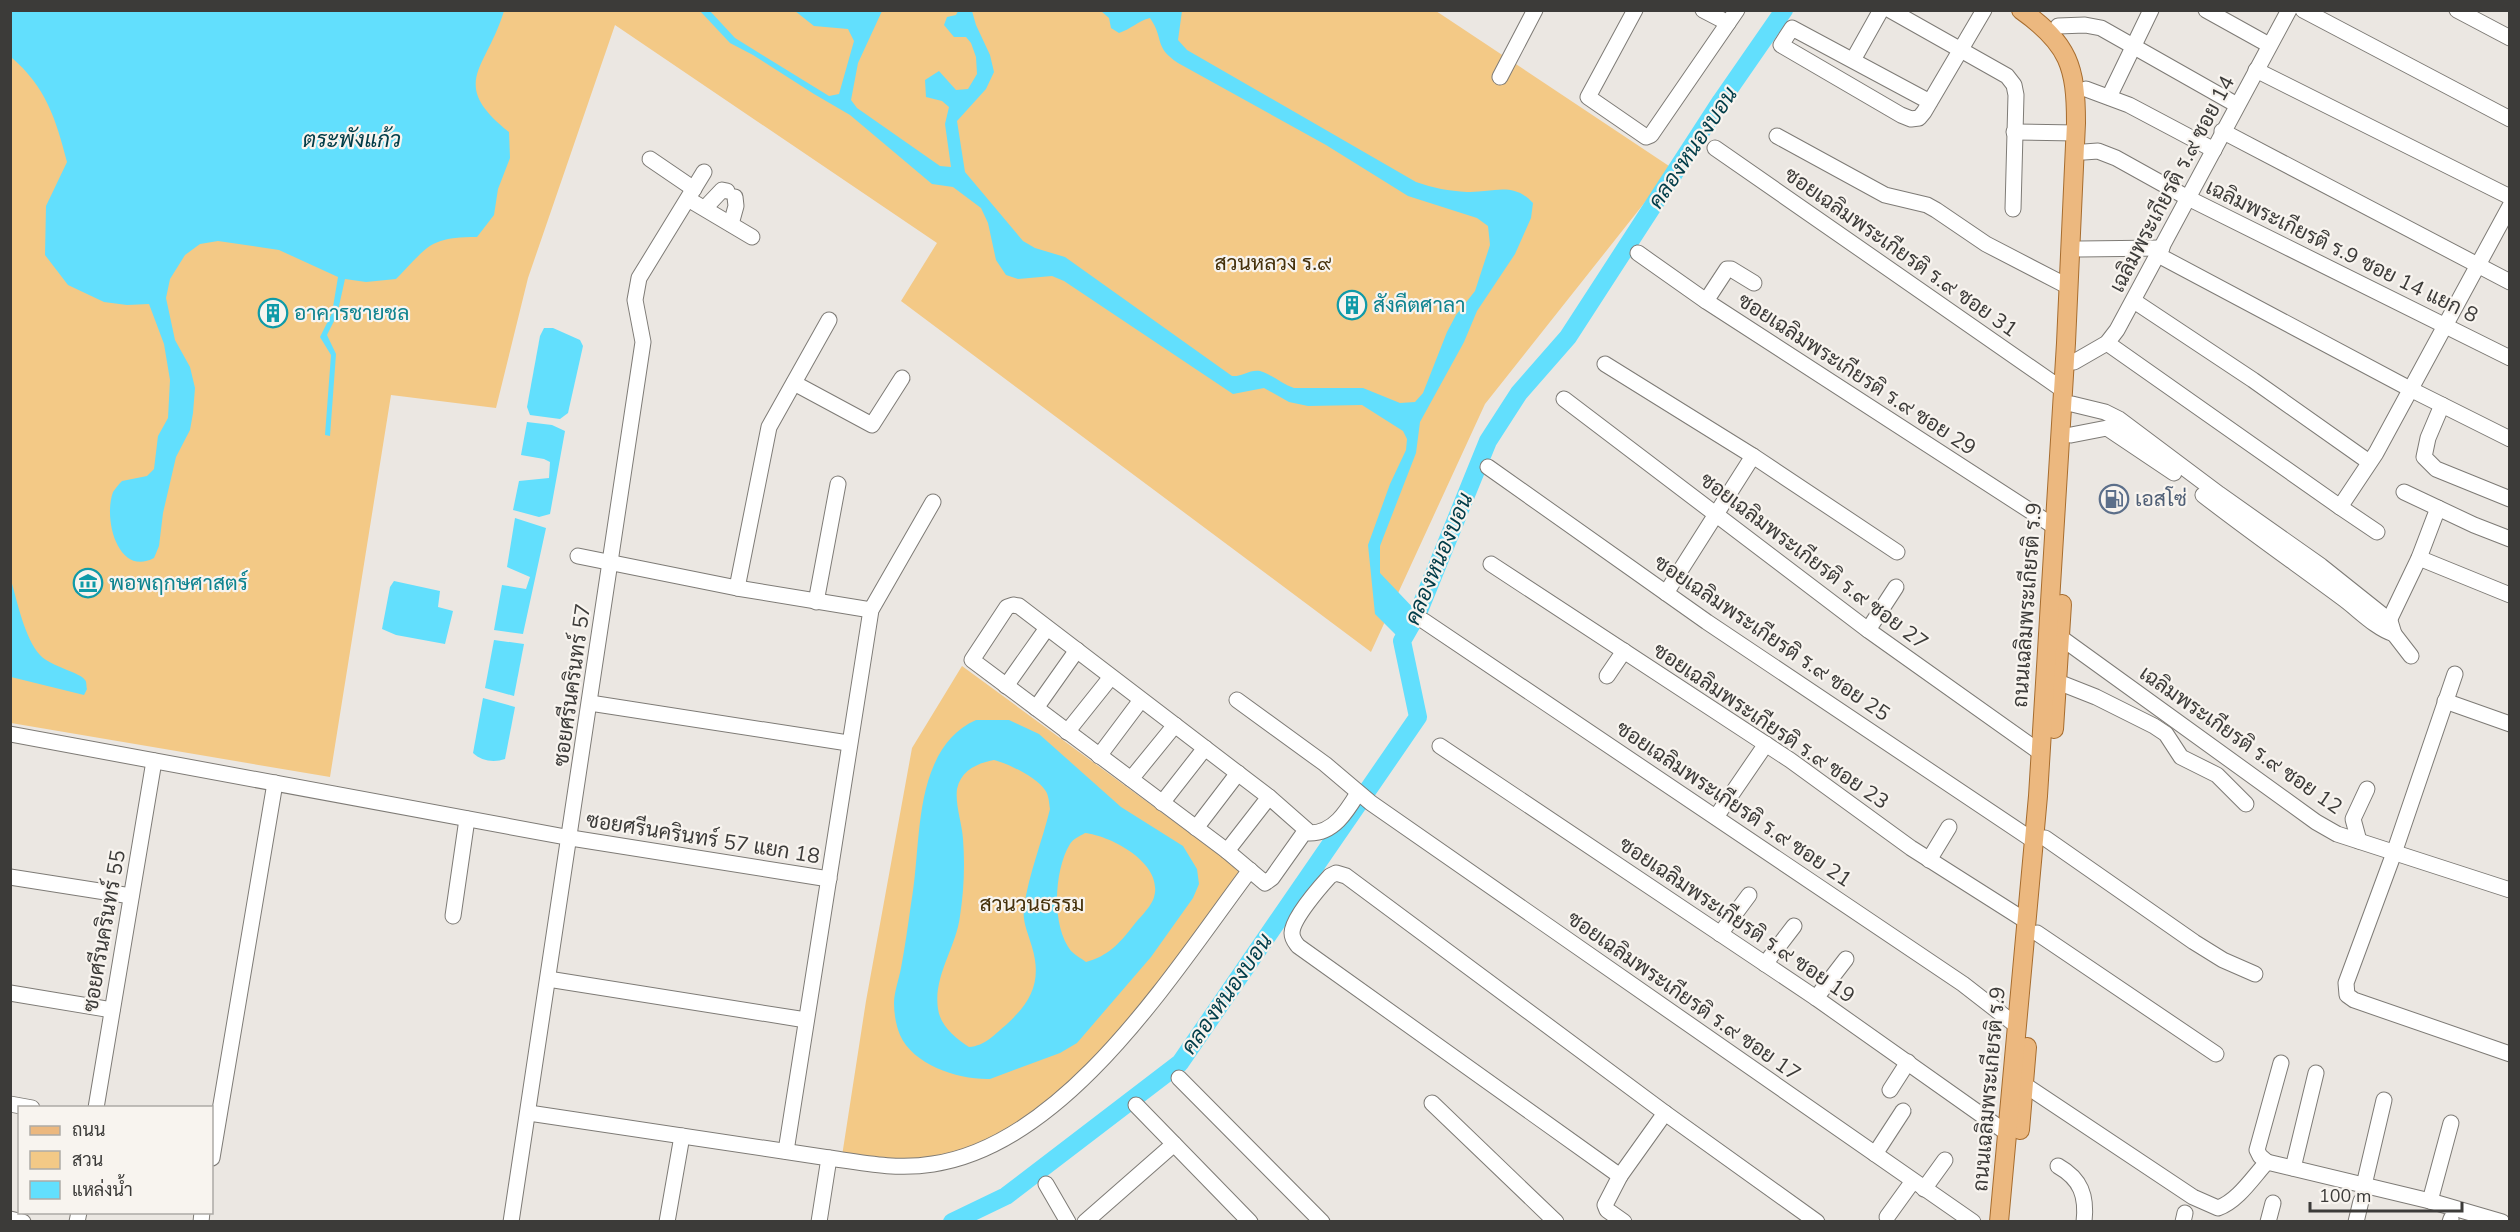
<svg xmlns="http://www.w3.org/2000/svg" width="2520" height="1232" viewBox="0 0 2520 1232" font-family="'Nunito Sans',Sarabun,sans-serif">
<style>
.green{fill:#f3c986}
.water{fill:#62dffd;fill-rule:evenodd}
.lines{fill:none;stroke-linecap:round;stroke-linejoin:round}
.river{stroke:#62dffd;stroke-width:18}
.minor-casing{stroke:#7e7b76;stroke-width:17}
.major-casing{stroke:#a76d2f;stroke-width:20}
.minor{stroke:#fff;stroke-width:15}
.major{stroke:#ecb87f;stroke-width:18}
.labels{text-anchor:middle;dominant-baseline:central;stroke-width:4.5;stroke-linejoin:round;paint-order:stroke}
.street-label{font-size:21px;fill:#3c3b39;stroke:#f8f4ef}
.park-label{font-size:21px;fill:#44300a;stroke:#f8f4ef}
.culture-label{font-size:21px;fill:#0d838f;stroke:#f8f4ef;text-anchor:start}
.service-label{font-size:21px;fill:#4e5e75;stroke:#f8f4ef;text-anchor:start}
.water-label{font-size:22px;font-style:italic;fill:#003c48;stroke:#f8f4ef}
</style>
<rect width="100%" height="100%" fill="#ebe7e2"/>
<g class="green">
<polygon points="10,11 1436,11 1672,168 1485,404 1371,652 901,301 937,243 615,25 528,278 496,408 391,395 330,777 11,723"/>
<path d="M 962,666 L 1240,870 C 1165,972 1068,1136 933,1160 C 902,1166 872,1161 842,1156 L 866,1001 L 912,748 Z"/>
</g>
<g class="water">
<path d="M 10,11 L 504,11 C 486,70 448,83 509,132 L 510,158 L 498,189 L 494,215 L 477,237 C 428,237 428,247 396,279 L 366,282 L 345,279 L 337,315 L 327,335 L 336,354 L 330,436 L 325,435 L 331,355 L 320,337 L 332,313 L 338,277 L 279,250 L 218,241 L 200,244 L 185,255 L 170,279 L 166,298 L 175,340 L 190,367 L 195,388 L 193,413 L 190,430 L 176,457 L 163,513 L 159,546 L 154,558 C 118,577 103,519 113,492 C 115,489 119,484 122,481 L 147,476 L 154,469 L 158,436 L 168,418 L 170,380 L 164,344 L 149,304 L 127,305 L 104,302 L 68,285 L 45,255 L 46,206 L 67,162 C 56,119 46,87 11,57 Z"/>
<path d="M 700,11 L 710,11 L 735,38 L 829,96 L 839,94 L 854,41 L 848,29 L 814,26 L 795,11 L 882,11 L 858,63 L 851,100 L 857,108 L 940,166 L 951,167 L 945,124 L 949,107 L 942,101 L 926,97 L 925,80 L 939,71 L 956,90 L 968,89 L 977,74 L 976,57 L 971,43 L 966,37 L 954,37 L 944,25 L 947,17 L 956,15 L 958,11 L 972,11 L 976,25 L 990,55 L 994,72 L 986,89 L 957,121 L 965,172 L 1023,241 L 1035,248 L 1065,257 L 1232,376 C 1242,377 1250,369 1260,371 C 1271,374 1282,384 1294,388 L 1363,388 L 1400,403 L 1415,402 L 1423,393 L 1447,332 L 1456,315 L 1475,291 L 1490,245 L 1488,226 L 1477,218 L 1408,196 L 1326,145 L 1178,63 C 1153,46 1165,40 1150,18 C 1138,21 1131,29 1119,33 L 1111,28 L 1109,18 L 1101,11 L 1182,11 L 1178,40 L 1187,50 L 1416,182 C 1433,188 1449,191 1467,192 C 1492,193 1513,181 1533,203 L 1531,218 L 1515,254 L 1477,311 L 1464,342 L 1420,422 L 1416,453 L 1380,546 L 1380,573 L 1418,613 L 1402,641 L 1375,614 L 1368,545 L 1390,484 L 1406,450 L 1407,439 L 1403,431 L 1362,405 L 1308,406 L 1289,402 L 1264,388 L 1233,394 L 1064,281 L 1052,276 L 1018,279 L 1006,275 L 996,260 L 988,223 L 981,208 L 953,187 L 932,184 L 850,115 L 814,94 L 753,55 L 730,43 Z"/>
<polygon points="544,328 553,328 580,340 583,346 568,413 560,419 530,415 527,407 540,336"/>
<polygon points="527,422 552,425 565,431 550,514 539,517 513,510 519,481 549,478 550,462 544,459 521,455"/>
<polygon points="515,518 546,528 523,634 494,630 502,585 526,589 530,577 507,567"/>
<path d="M 11,580 C 17,601 25,639 40,655 C 51,667 80,672 85,680 C 87,682 86,686 87,689 L 84,695 L 11,677 Z"/>
<polygon points="394,581 440,591 438,607 453,611 445,644 396,635 382,629 390,587"/>
<polygon points="494,640 524,644 514,696 485,688"/>
<path d="M 483,698 L 515,707 L 505,759 C 494,763 481,761 473,753 Z"/>
<path d="M 976,720 L 1009,720 L 1039,734 L 1121,807 L 1183,846 L 1197,869 L 1199,884 L 1193,898 L 1151,957 L 1077,1043 L 1060,1053 L 990,1079 C 959,1080 913,1065 900,1035 C 896,1025 894,1014 894,1003 C 894,992 899,979 901,968 C 905,947 908,925 911,904 C 919,861 916,805 934,765 C 943,744 956,729 976,720 ZM 994,760 C 1009,764 1036,777 1045,790 C 1049,795 1049,803 1050,809 C 1042,842 1029,873 1024,907 C 1022,922 1028,932 1032,947 C 1042,980 1032,1001 1007,1024 C 995,1034 985,1046 969,1047 C 955,1038 940,1025 938,1009 C 933,976 956,948 960,916 C 964,891 965,864 963,839 C 962,823 955,805 957,789 C 961,770 978,763 994,760 ZM 1085,833 C 1112,836 1167,865 1153,900 C 1149,909 1139,918 1133,926 C 1119,944 1108,956 1086,962 C 1082,959 1075,955 1071,951 C 1051,926 1054,870 1070,844 C 1073,839 1080,836 1085,833 Z"/>
</g>
<g class="lines">
<polyline class="river" points="952,1222 1006,1196 1180,1063 1418,717 1402,641 1418,613 1488,441 1519,393 1568,337 1721,101 1784,10"/>
<g class="minor-casing">
<g id="minor">
<polyline points="1635,10 1588,97 1646,137 1651,135 1737,10"/>
<polyline points="1703,10 1728,23"/>
<polyline points="1890,10 2007,76 2014,85 2016,95 2013,209"/>
<polyline points="2206,10 2269,45"/>
<polyline points="2303,10 2510,119"/>
<polyline points="2457,10 2510,38"/>
<polyline points="2058,26 2085,25 2101,28 2237,105"/>
<polyline points="1853,60 1881,10"/>
<polyline points="2256,70 2510,197"/>
<polyline points="1500,77 1535,10"/>
<polyline points="2086,89 2129,105 2214,150"/>
<polyline points="2109,97 2151,10"/>
<polyline points="1930,102 1792,28 1781,45 1901,115 1911,119 1919,118 1924,112 1984,10"/>
<polyline points="2222,131 2510,282"/>
<polyline points="2014,132 2076,133"/>
<polyline points="1777,136 1885,195 1927,205 1936,210 1986,244 2069,287"/>
<polyline points="1715,148 2063,390"/>
<polyline points="2084,152 2098,151 2116,158 2188,198 2510,358"/>
<polyline points="650,159 694,189"/>
<polyline points="688,199 752,237"/>
<polyline points="705,208 722,190 727,191"/>
<polyline points="731,224 736,206 735,197"/>
<polyline points="2080,249 2162,248"/>
<polyline points="1638,253 1706,301 2055,527"/>
<polyline points="2158,255 2410,389 2510,439"/>
<polyline points="1706,301 1727,269 1731,269 1754,283"/>
<polyline points="2134,301 2253,380 2369,462"/>
<polyline points="2107,343 2340,507 2376,453 2510,206"/>
<polyline points="2074,362 2107,343 2117,330 2289,10"/>
<polyline points="1605,364 1753,456 1897,552"/>
<polyline points="794,383 872,425 902,378"/>
<polyline points="1564,399 1868,630 2041,753"/>
<polyline points="2072,404 2105,412 2119,419 2219,494 2321,566 2390,621 2394,634 2411,656"/>
<polyline points="2442,405 2428,438 2424,457 2436,469 2510,499"/>
<polyline points="2071,435 2107,428 2174,473"/>
<polyline points="1488,467 1707,622 2034,841"/>
<polyline points="2404,492 2474,525 2510,539"/>
<path d="M 2203,495 C 2248,530 2295,563 2341,597 C 2358,609 2375,628 2394,634"/>
<polyline points="2340,507 2377,532"/>
<polyline points="578,556 737,588 871,610"/>
<polyline points="2419,558 2510,595"/>
<polyline points="1491,564 1790,760 1911,848 2026,921"/>
<polyline points="737,588 769,427 829,320"/>
<polyline points="1666,593 1753,456"/>
<polyline points="816,602 838,484"/>
<polyline points="1424,621 1963,984 2017,1026"/>
<polyline points="2385,629 2419,558 2438,508"/>
<polyline points="1868,630 1896,587"/>
<polyline points="2060,637 2316,822 2337,834 2510,890"/>
<polyline points="2455,674 2394,853 2346,983 2347,995 2354,1000 2510,1054"/>
<polyline points="1607,676 1624,651"/>
<polyline points="2058,682 2096,697 2154,726 2166,734 2181,757 2217,775 2246,804"/>
<polyline points="1006,686 1047,628"/>
<polyline points="1237,700 1325,764 1371,803 1973,1222"/>
<polyline points="2445,701 2510,724"/>
<polyline points="590,703 848,743"/>
<polyline points="1036,708 1077,650"/>
<polyline points="1067,732 1111,677"/>
<polyline points="10,734 571,838 829,879"/>
<polyline points="1440,746 1816,998 2007,1133"/>
<polyline points="1099,756 1141,700"/>
<polyline points="1131,779 1175,725"/>
<polyline points="1162,803 1205,748"/>
<polyline points="1716,817 1766,744"/>
<polyline points="1196,828 1238,773"/>
<path d="M 1306,830 L 1272,878 L 1265,883 L 1227,851 L 972,660 L 1007,607 L 1013,605 L 1019,606 L 1269,797 L 1310,833 C 1334,833 1347,811 1358,793"/>
<polyline points="2045,838 2194,942 2223,960 2255,974"/>
<polyline points="2359,841 2353,819 2367,789"/>
<polyline points="1227,851 1269,797"/>
<polyline points="1929,860 1949,827"/>
<polyline points="10,877 131,896"/>
<polyline points="453,916 467,819"/>
<polyline points="2037,933 2216,1054"/>
<polyline points="1720,934 1749,895"/>
<polyline points="1765,964 1794,926"/>
<polyline points="548,979 806,1020"/>
<polyline points="10,993 112,1010"/>
<polyline points="1816,998 1846,959"/>
<polyline points="1179,1078 1322,1222"/>
<path d="M 2025,1085 L 2193,1197 L 2218,1208 C 2238,1201 2253,1177 2267,1162 L 2430,1201 L 2502,1222"/>
<polyline points="1890,1090 1908,1062"/>
<polyline points="1432,1103 1556,1222"/>
<polyline points="10,1104 32,1108"/>
<polyline points="1136,1105 1250,1222"/>
<polyline points="96,1108 154,761"/>
<polyline points="529,1113 829,1158 819,1222"/>
<polyline points="786,1151 871,610 933,502"/>
<polyline points="1875,1154 1903,1111"/>
<polyline points="212,1158 275,783"/>
<path d="M 829,1158 C 863,1163 898,1170 933,1164 C 1067,1144 1174,971 1250,870"/>
<polyline points="2267,1162 2260,1156 2257,1150 2281,1063"/>
<path d="M 2058,1166 C 2081,1179 2087,1196 2084,1222"/>
<polyline points="2293,1168 2316,1073"/>
<polyline points="1620,1176 1665,1113"/>
<polyline points="1046,1184 1068,1222"/>
<polyline points="2364,1185 2384,1100"/>
<polyline points="1924,1189 1945,1160"/>
<polyline points="2430,1201 2451,1123"/>
<polyline points="1887,1217 1913,1181"/>
<polyline points="10,1219 23,1222"/>
<polyline points="77,1222 79,1212"/>
<polyline points="201,1222 202,1212"/>
<polyline points="511,1222 643,342 635,300 639,278 704,172"/>
<polyline points="667,1222 682,1136"/>
<polyline points="1085,1222 1174,1144"/>
<path d="M 1624,1222 L 1607,1210 L 1605,1205 L 1620,1176 L 1298,946 C 1295,942 1292,939 1292,933 C 1292,919 1320,887 1330,876 L 1336,873 L 1346,876 L 1665,1113 L 1817,1222"/>
<polyline points="2183,1222 2185,1213"/>
<polyline points="2268,1222 2273,1203"/>
<polyline points="2356,1222 2361,1201"/>
<polyline points="2450,1222 2451,1219"/>
</g>
</g>
<g class="major-casing">
<g id="major">
<polyline points="2054,729 2062,604"/>
<polyline points="2020,1130 2027,1047"/>
<path d="M 1999,1222 L 2038,796 L 2066,343 L 2076,123 C 2076,67 2069,44 2021,10"/>
</g>
</g>
<use href="#minor" class="minor"/>
<use href="#major" class="major"/>
</g>
<defs>
<g id="building-ring" transform="scale(1.5)"><circle r="9.5" fill="#f8f4ef" stroke="#0f9aa8" stroke-width="1.5"/><path d="M-4-6H4V6H1V3H-1V6H-4ZM-2.5-4.3h1.7v1.8h-1.7ZM.8-4.3h1.7v1.8H.8ZM-2.5-1h1.7V.8h-1.7ZM.8-1h1.7V.8H.8Z" fill="#0f9aa8"/></g>
<g id="fuel-ring" transform="scale(1.5)"><circle r="9.5" fill="#f8f4ef" stroke="#5c6f8a" stroke-width="1.5"/><path d="M-5.5-6h7V0h2V4h1.3V-2.5L3-4.5l.8-.8L6-3V5H2.5V1h-1V6h-7ZM-4.2-4.7v3.2H.2V-4.7Z" fill="#5c6f8a"/></g>
<g id="museum-ring" transform="scale(1.5)"><circle r="9.5" fill="#f8f4ef" stroke="#0f9aa8" stroke-width="1.5"/><path d="M0-6L6-3V-2H-6V-3ZM-5-1h2V3h-2ZM-1-1h2V3h-2ZM3-1h2V3H3ZM-6 4H6V6H-6Z" fill="#0f9aa8"/></g>
</defs>
<g fill-rule="evenodd">
<use href="#building-ring" x="1352" y="305"/>
<use href="#building-ring" x="273" y="313"/>
<use href="#fuel-ring" x="2114" y="499"/>
<use href="#museum-ring" x="88" y="583"/>
</g>
<g class="labels">
<g class="street-label">
<text transform="translate(2172 184) rotate(-62)">เฉลิมพระเกียรติ ร.๙ ซอย 14</text>
<text transform="translate(2342 251) rotate(26)">เฉลิมพระเกียรติ ร.9 ซอย 14 แยก 8</text>
<text transform="translate(1901 252) rotate(35)">ซอยเฉลิมพระเกียรติ ร.๙ ซอย 31</text>
<text transform="translate(1857 374) rotate(33)">ซอยเฉลิมพระเกียรติ ร.๙ ซอย 29</text>
<text transform="translate(1814 561) rotate(37)">ซอยเฉลิมพระเกียรติ ร.๙ ซอย 27</text>
<text transform="translate(2027 605) rotate(-86)">ถนนเฉลิมพระเกียรติ ร.9</text>
<text transform="translate(1772 638) rotate(34)">ซอยเฉลิมพระเกียรติ ร.๙ ซอย 25</text>
<text transform="translate(572 685) rotate(-82)">ซอยศรีนครินทร์ 57</text>
<text transform="translate(1771 726) rotate(34)">ซอยเฉลิมพระเกียรติ ร.๙ ซอย 23</text>
<text transform="translate(2241 740) rotate(35)">เฉลิมพระเกียรติ ร.๙ ซอย 12</text>
<text transform="translate(1734 804) rotate(34)">ซอยเฉลิมพระเกียรติ ร.๙ ซอย 21</text>
<text transform="translate(703 838) rotate(9)">ซอยศรีนครินทร์ 57 แยก 18</text>
<text transform="translate(1737 920) rotate(34)">ซอยเฉลิมพระเกียรติ ร.๙ ซอย 19</text>
<text transform="translate(104 931) rotate(-80)">ซอยศรีนครินทร์ 55</text>
<text transform="translate(1684 996) rotate(35)">ซอยเฉลิมพระเกียรติ ร.๙ ซอย 17</text>
<text transform="translate(1989 1089) rotate(-85)">ถนนเฉลิมพระเกียรติ ร.9</text>
</g>
<g class="park-label">
<text x="1273" y="263">สวนหลวง ร.๙</text>
<text x="1032" y="904">สวนวนธรรม</text>
</g>
<g class="culture-label">
<text x="1373" y="305">สังคีตศาลา</text>
<text x="294" y="313">อาคารชายชล</text>
<text x="109" y="583">พอพฤกษศาสตร์</text>
</g>
<g class="service-label">
<text x="2135" y="499">เอสโซ่</text>
</g>
<g class="water-label">
<text x="352" y="140">ตระพังแก้ว</text>
<text transform="translate(1693 148) rotate(-56)">คลองหนองบอน</text>
<text transform="translate(1439 559) rotate(-67)">คลองหนองบอน</text>
<text transform="translate(1227 994) rotate(-55)">คลองหนองบอน</text>
</g>
</g>
<rect width="2520" height="1232" fill="none" stroke="#3c3b39" stroke-width="24"/>
<rect x="18" y="1106" width="195" height="108" fill="#f8f4ef" stroke="#adaaa6" stroke-width="1.5"/>
<rect x="30" y="1126" width="30" height="9" fill="#ecb87f" stroke="#adaaa6" stroke-width="1.5"/>
<text x="72" y="1136" font-size="18" fill="#3c3b39">ถนน</text>
<rect x="30" y="1151" width="30" height="18" fill="#f3c986" stroke="#adaaa6" stroke-width="1.5"/>
<text x="72" y="1166" font-size="18" fill="#3c3b39">สวน</text>
<rect x="30" y="1181" width="30" height="18" fill="#62dffd" stroke="#adaaa6" stroke-width="1.5"/>
<text x="72" y="1196" font-size="18" fill="#3c3b39">แหล่งน้ำ</text>
<path d="M2310 1202v9h152v-9" fill="none" stroke="#3c3b39" stroke-width="3"/>
<text x="2319" y="1202" font-size="18" fill="#3c3b39" stroke="#f8f4ef" stroke-width="4.5" paint-order="stroke">100 m</text>
</svg>
